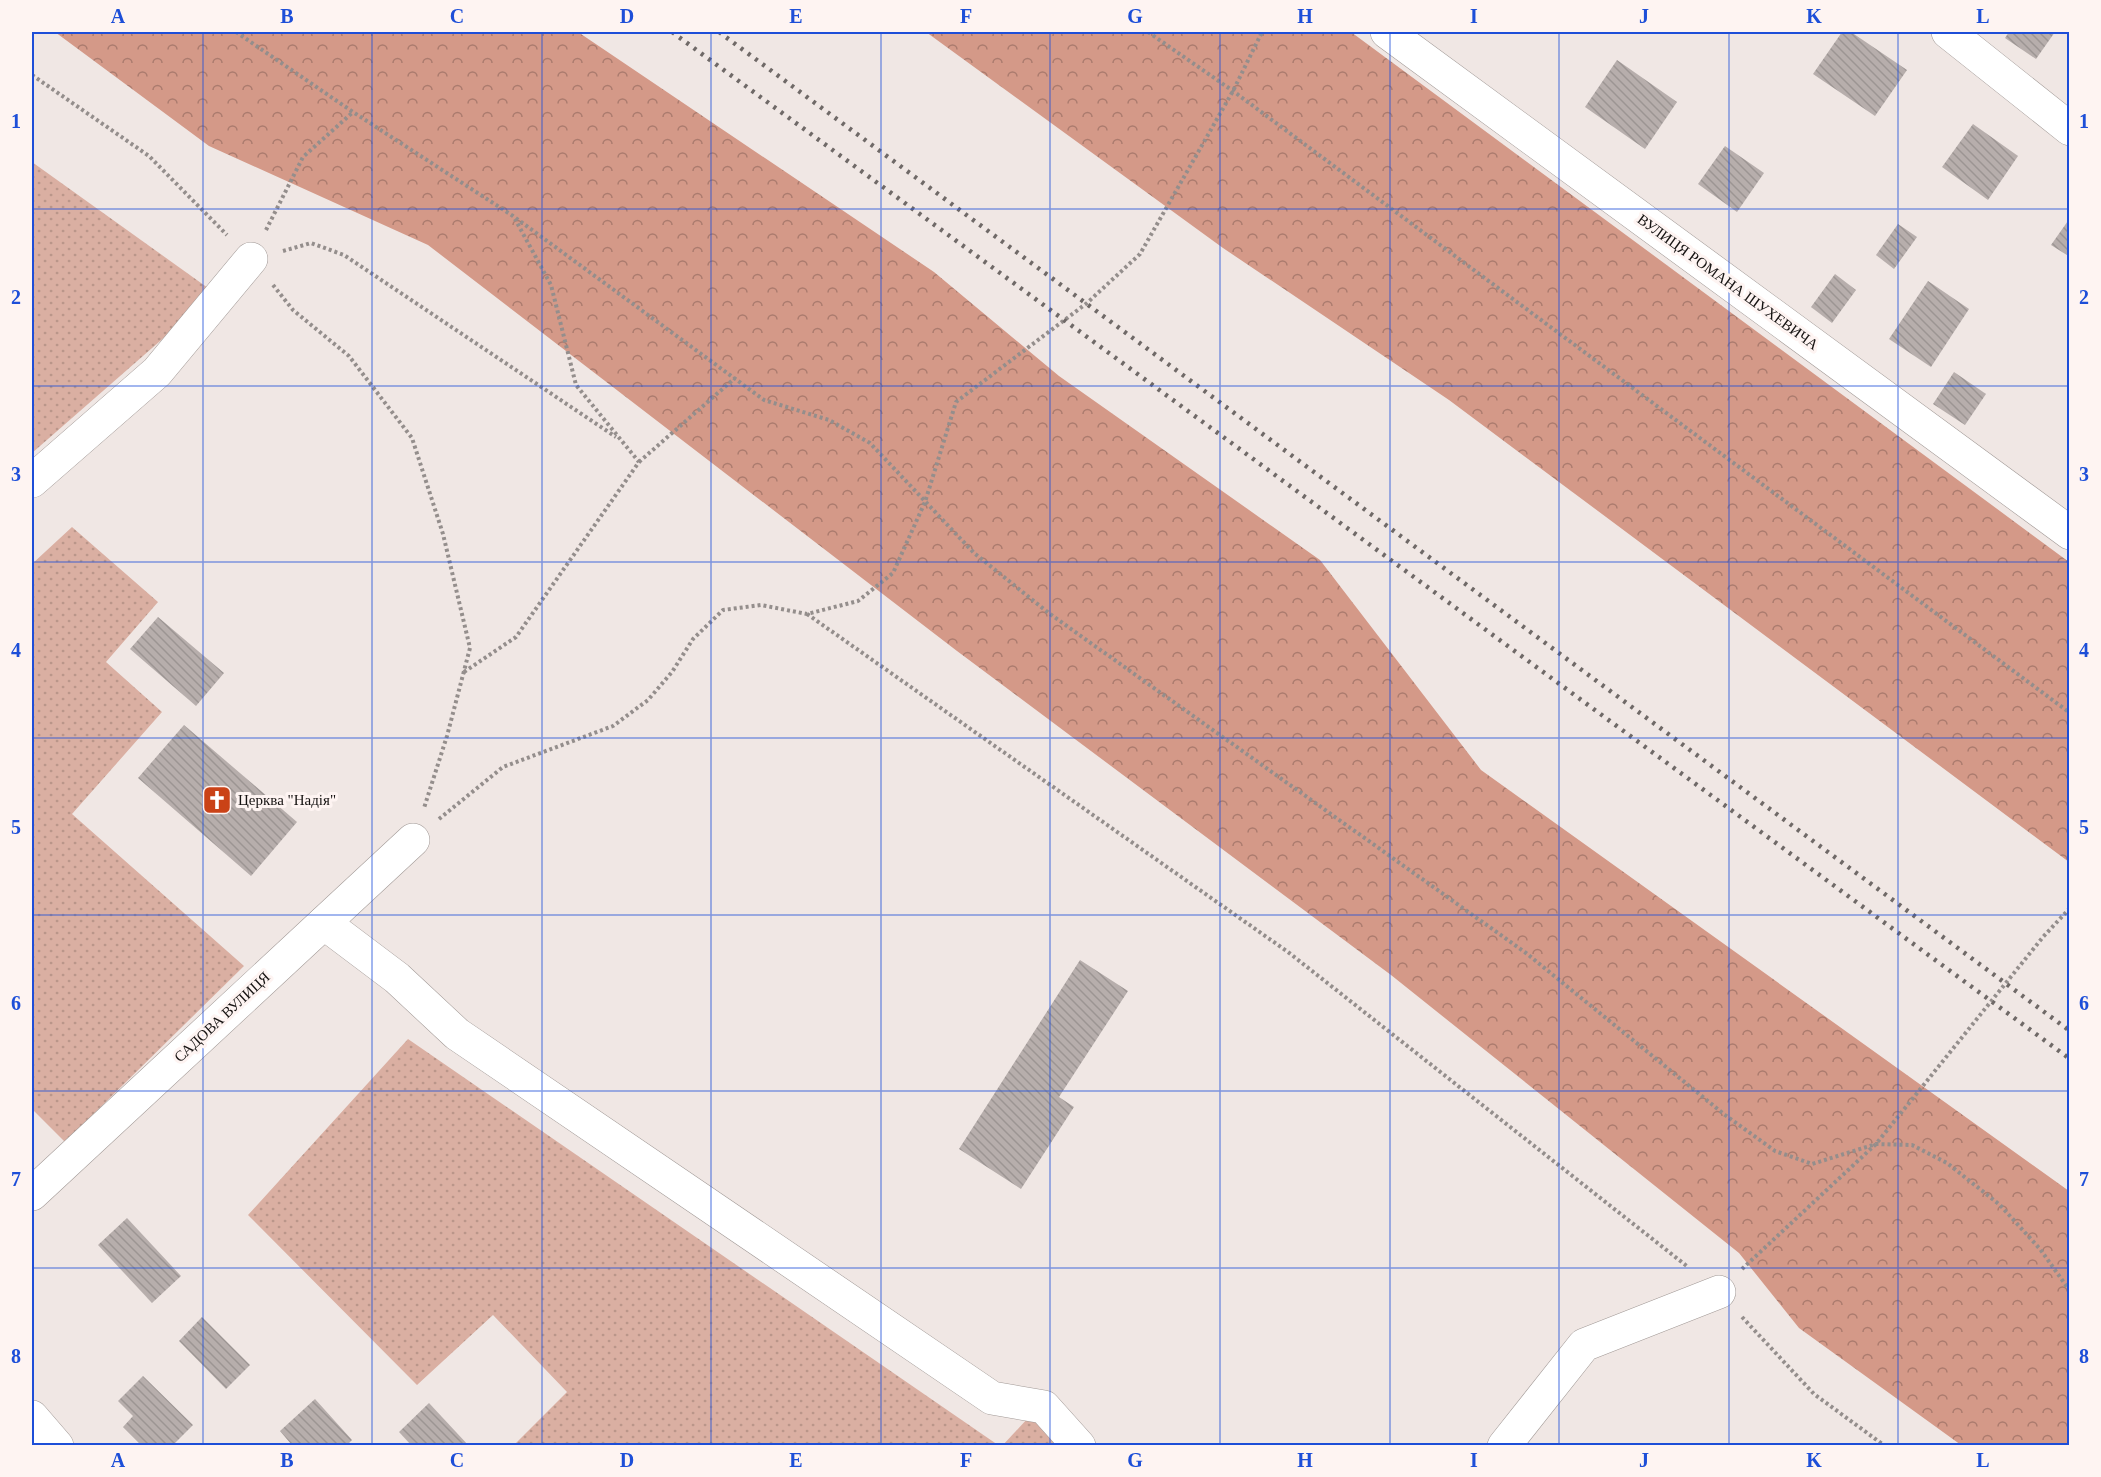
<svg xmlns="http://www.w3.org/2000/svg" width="2101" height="1477" viewBox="0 0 2101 1477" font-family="Georgia,serif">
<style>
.forest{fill:url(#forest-crowns)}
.park{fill:url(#park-dots)}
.building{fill:url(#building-back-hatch)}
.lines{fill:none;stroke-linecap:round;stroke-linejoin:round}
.minor-casing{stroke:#a19996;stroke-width:34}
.path{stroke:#948e8c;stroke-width:4;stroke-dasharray:3 3;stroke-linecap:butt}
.minor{stroke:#fff;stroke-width:33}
.rail{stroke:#6f6967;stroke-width:4.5;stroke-dasharray:3 6;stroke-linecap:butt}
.grid{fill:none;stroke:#1d4ed8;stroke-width:1.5;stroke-opacity:0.55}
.labels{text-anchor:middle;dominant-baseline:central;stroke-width:6;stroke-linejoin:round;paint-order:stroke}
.street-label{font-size:15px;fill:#151211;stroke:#fef4f2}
.poi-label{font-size:15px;fill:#151211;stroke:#fef4f2;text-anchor:start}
.neatline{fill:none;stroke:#1d4ed8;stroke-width:2}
.grid-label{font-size:20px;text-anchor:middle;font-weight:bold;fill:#1d4ed8}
</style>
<defs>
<pattern id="forest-crowns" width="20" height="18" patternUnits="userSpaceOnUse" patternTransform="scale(1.5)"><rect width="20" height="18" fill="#d49988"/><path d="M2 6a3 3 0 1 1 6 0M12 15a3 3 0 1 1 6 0" fill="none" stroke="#ab7b6e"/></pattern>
<pattern id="park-dots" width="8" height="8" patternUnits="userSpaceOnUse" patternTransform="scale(1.5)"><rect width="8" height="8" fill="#daafa2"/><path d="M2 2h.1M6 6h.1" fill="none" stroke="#ba968a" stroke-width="1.8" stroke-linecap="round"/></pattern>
<pattern id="building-back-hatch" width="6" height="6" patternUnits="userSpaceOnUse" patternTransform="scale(1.5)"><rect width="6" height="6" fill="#b7aeac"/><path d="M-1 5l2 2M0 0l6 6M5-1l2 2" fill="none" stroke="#9c9593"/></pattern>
</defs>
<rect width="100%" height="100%" fill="#f0e7e4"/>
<g class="forest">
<polygon points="55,32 578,32 934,272 1059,376 1320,560 1481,770 2069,1191 2069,1445 1961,1445 1799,1328 1739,1253 1391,975 957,651 428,245 209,146"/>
<polygon points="926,32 1351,32 2069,562 2069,862 1449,400 1223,248"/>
</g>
<g class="park">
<polygon points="32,162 215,293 32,453"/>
<polygon points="72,527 158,602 106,662 162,712 72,814 244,966 65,1142 32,1109 32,564"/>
<polygon points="408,1039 998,1445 514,1445 567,1392 493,1315 417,1385 248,1215"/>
<polygon points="1029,1417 1068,1446 1002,1446"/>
</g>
<g class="building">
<polygon points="1842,32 1851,32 1907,70 1875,116 1813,74"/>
<polygon points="2009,32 2055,32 2036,59 2005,38"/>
<polygon points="1617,60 1677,102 1645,149 1585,107"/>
<polygon points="1973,124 2018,156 1988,200 1942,167"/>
<polygon points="1725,146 1764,173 1737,212 1698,184"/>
<polygon points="2070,218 2070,257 2051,245"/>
<polygon points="1898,224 1917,237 1894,269 1876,255"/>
<polygon points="1835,274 1856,290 1832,323 1811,307"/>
<polygon points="1928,281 1969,309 1931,367 1889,339"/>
<polygon points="1954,372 1986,394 1965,425 1933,404"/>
<polygon points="158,617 224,673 196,706 130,649"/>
<polygon points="184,725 297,822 251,876 138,778"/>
<polygon points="1080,960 1128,991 1059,1097 1074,1107 1021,1189 959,1149"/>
<polygon points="127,1218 181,1276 152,1303 98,1245"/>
<polygon points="202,1317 250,1365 226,1389 179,1341"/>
<polygon points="143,1376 193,1425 172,1446 142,1446 123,1427 133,1416 118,1401"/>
<polygon points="315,1399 352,1440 346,1446 290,1446 291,1444 280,1431"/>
<polygon points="429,1403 469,1446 412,1446 399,1432"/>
</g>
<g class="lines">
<g class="minor-casing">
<g id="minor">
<polyline points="1387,32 2070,533"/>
<polyline points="1948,32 2070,129"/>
<polyline points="32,481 157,372 251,259"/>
<polyline points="324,923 397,978 457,1034 992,1398 1044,1407 1079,1446"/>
<polyline points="32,1194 413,840"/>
<polyline points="32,1417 57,1446"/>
<polyline points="1504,1446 1584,1345 1719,1292"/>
</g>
</g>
<g class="path">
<polyline points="236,32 353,112 513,216 764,400 829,420 870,443 974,553 1050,614 1526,953 1725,1115 1775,1151 1812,1164 1876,1144 1912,1145 1947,1163 2000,1205 2040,1249 2070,1291"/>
<polyline points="1148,32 1233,91 2070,713"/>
<polyline points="32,75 149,156 227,235"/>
<polyline points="266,230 303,157 353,112"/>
<polyline points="283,251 311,243 344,255 616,437"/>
<polyline points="273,285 293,310 349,356 412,438 443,534 470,648 447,736 424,808"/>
<polyline points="639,462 735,378"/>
<polyline points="807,614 1288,952 1688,1267"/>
<polyline points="464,672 516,637 639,462 576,385 551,285 515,219"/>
<polyline points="439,819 503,767 613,726 648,700 672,672 693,639 723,610 761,605 807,614 858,601 893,573 925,502 956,402 1087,303 1140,254 1233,91 1262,32"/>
<polyline points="1742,1269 1876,1144 2043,937 2070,908"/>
<polyline points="1742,1317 1814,1394 1885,1446"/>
</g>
<use href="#minor" class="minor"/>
<g class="rail">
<polyline points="672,32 2070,1059"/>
<polyline points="719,32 2070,1031"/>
</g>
</g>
<path class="grid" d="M 203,32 L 203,1446M 372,32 L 372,1446M 542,32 L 542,1446M 711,32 L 711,1446M 881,32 L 881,1446M 1050,32 L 1050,1446M 1220,32 L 1220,1446M 1390,32 L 1390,1446M 1559,32 L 1559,1446M 1729,32 L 1729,1446M 1898,32 L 1898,1446M 32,209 L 2070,209M 32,386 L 2070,386M 32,562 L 2070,562M 32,738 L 2070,738M 32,915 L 2070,915M 32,1091 L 2070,1091M 32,1268 L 2070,1268"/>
<defs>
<g id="church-square" transform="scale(1.5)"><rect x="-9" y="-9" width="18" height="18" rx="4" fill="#ca4217" stroke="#fef4f2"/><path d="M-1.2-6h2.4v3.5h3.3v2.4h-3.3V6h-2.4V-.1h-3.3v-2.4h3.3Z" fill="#fff"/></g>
</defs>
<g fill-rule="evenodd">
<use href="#church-square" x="217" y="800"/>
</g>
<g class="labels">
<g class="street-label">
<text transform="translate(1728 282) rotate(36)">ВУЛИЦЯ РОМАНА ШУХЕВИЧА</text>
<text transform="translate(222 1017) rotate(-43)">САДОВА ВУЛИЦЯ</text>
</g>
<g class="poi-label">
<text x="238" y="800">Церква "Надія"</text>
</g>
</g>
<rect width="2101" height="1477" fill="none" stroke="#fef4f2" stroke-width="66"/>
<rect x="33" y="33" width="2035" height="1411" class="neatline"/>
<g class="grid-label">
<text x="118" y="23">A</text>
<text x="287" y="23">B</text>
<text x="457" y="23">C</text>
<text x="627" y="23">D</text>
<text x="796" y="23">E</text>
<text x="966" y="23">F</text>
<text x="1135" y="23">G</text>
<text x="1305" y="23">H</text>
<text x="1474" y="23">I</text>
<text x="1644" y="23">J</text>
<text x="1814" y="23">K</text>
<text x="1983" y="23">L</text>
<text x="16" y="128">1</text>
<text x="2084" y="128">1</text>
<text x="16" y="304">2</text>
<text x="2084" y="304">2</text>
<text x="16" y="481">3</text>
<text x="2084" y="481">3</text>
<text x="16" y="657">4</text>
<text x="2084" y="657">4</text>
<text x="16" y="834">5</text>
<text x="2084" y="834">5</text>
<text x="16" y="1010">6</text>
<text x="2084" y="1010">6</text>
<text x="16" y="1186">7</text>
<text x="2084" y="1186">7</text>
<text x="16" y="1363">8</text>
<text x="2084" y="1363">8</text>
<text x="118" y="1467">A</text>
<text x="287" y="1467">B</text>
<text x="457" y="1467">C</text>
<text x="627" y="1467">D</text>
<text x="796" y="1467">E</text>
<text x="966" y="1467">F</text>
<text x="1135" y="1467">G</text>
<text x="1305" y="1467">H</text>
<text x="1474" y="1467">I</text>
<text x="1644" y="1467">J</text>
<text x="1814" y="1467">K</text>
<text x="1983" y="1467">L</text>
</g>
</svg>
